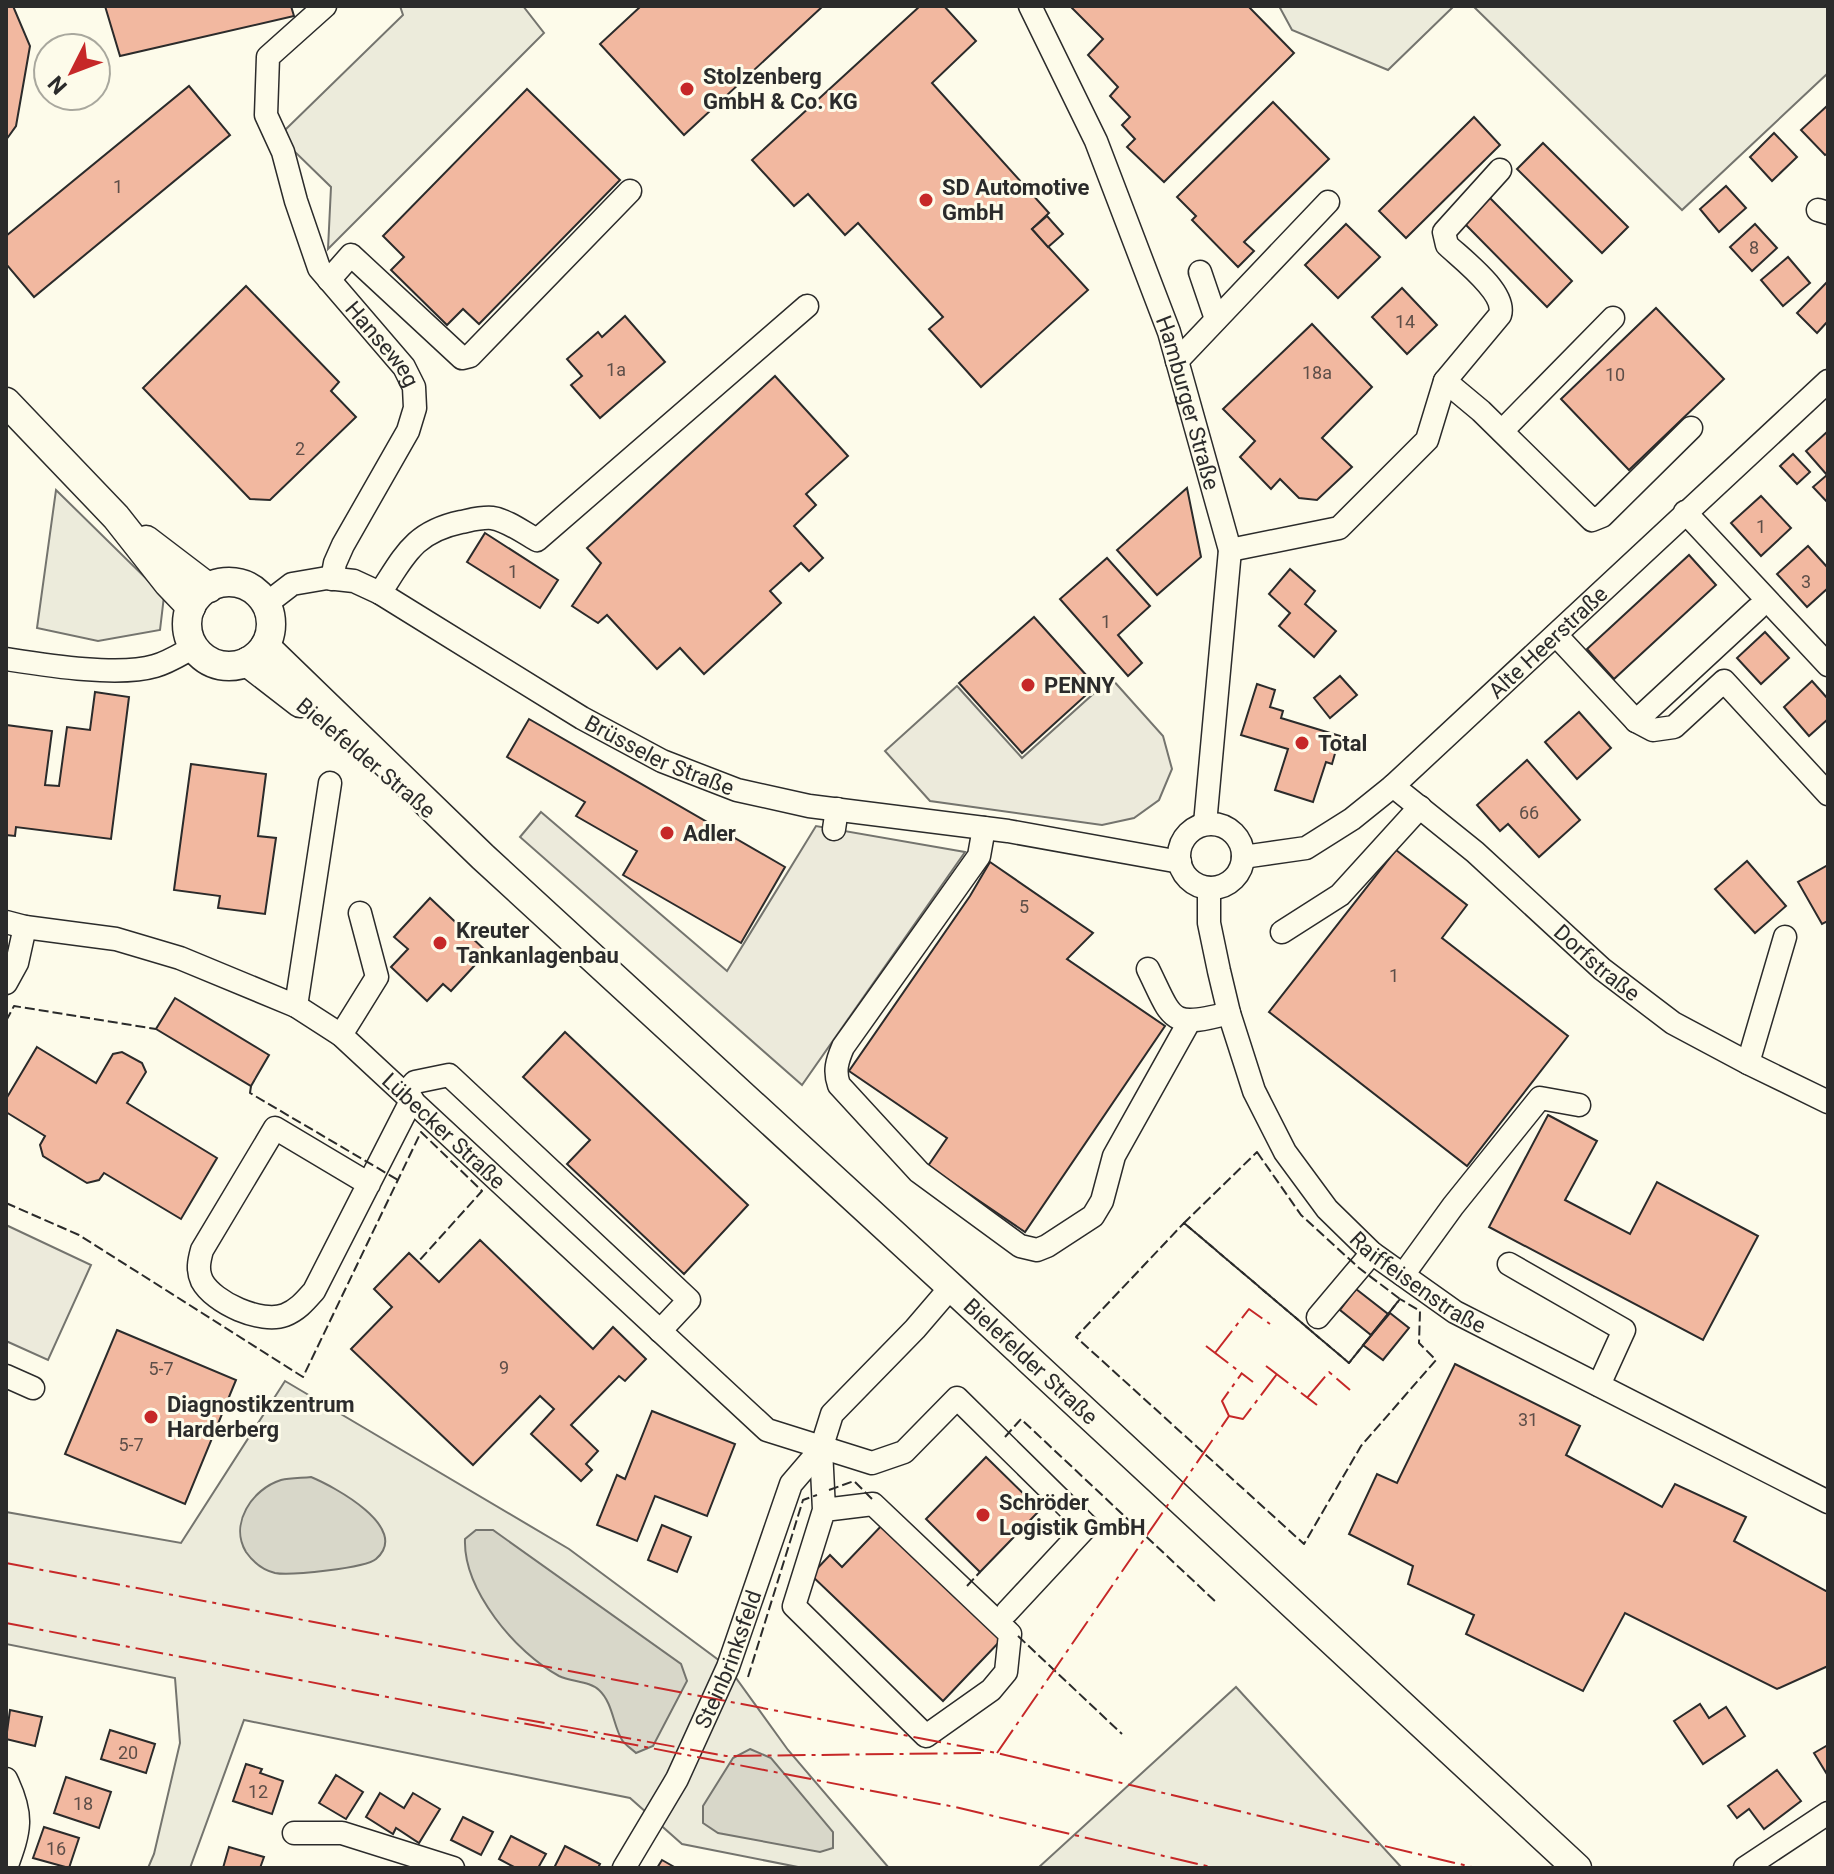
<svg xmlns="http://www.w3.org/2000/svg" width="1834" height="1874" viewBox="0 0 1834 1874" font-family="Roboto,sans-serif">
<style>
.green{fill:#ecebdb;stroke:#74746e;stroke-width:2}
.parking{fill:#eceadb;stroke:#74746e;stroke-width:2}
.water{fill:#d8d7c9;stroke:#74746e;stroke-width:2}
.building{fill:#f2b8a0;stroke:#2b2b2b;stroke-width:2}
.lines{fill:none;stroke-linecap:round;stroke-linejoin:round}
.minor-casing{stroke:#2b2b2b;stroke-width:25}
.major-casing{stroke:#2b2b2b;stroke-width:31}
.minor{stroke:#fdfbea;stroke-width:22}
.major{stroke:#fdfbea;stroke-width:28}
.fence{stroke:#2b2b2b;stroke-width:2;stroke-dasharray:10 4;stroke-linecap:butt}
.power{stroke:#c62828;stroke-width:2;stroke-dasharray:28 6 4 6;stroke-linecap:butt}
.poi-dot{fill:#c62828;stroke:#fdfbea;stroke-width:3}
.labels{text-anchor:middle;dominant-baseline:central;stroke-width:6;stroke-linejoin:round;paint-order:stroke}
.number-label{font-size:18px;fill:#5d4e48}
.poi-label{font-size:22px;font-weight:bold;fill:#2b2b2b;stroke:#fdfbea;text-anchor:start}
.street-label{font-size:22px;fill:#2b2b2b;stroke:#fdfbea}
</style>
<rect width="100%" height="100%" fill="#fdfbea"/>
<g class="green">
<polygon points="400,6 523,6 544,33 328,249 331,187 294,151 285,130 403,15"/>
<polygon points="1279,6 1454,6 1388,70 1292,30"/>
<polygon points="1473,6 1828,6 1828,73 1682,210"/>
<polygon points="56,490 164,596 160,630 98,641 37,628"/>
<polygon points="285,1381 569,1549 728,1667 788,1750 889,1868 803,1868 682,1844 630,1798 244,1720 190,1868 148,1868 154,1854 180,1743 175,1678 6,1644 6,1512 181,1543"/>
<polygon points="1236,1687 1402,1868 1038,1868"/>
</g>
<g class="parking">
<polygon points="1111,678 1163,736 1172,769 1159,800 1134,818 1102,825 930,801 885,751 957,686 1022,758"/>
<polygon points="541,812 727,971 816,826 965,852 802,1085 520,837"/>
<polygon points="6,1225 91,1265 48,1360 6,1341"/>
</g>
<g class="water">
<path d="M 311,1477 C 333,1486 412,1528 376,1559 C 366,1568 289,1576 275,1573 C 263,1570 253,1562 246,1552 C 229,1524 252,1489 281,1480 C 290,1478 302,1478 311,1477 Z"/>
<path d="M 476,1530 L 493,1530 L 681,1664 L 687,1681 L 653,1746 L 636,1753 C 632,1749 625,1745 622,1740 C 613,1725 613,1703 599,1690 C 590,1681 571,1682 559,1676 C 516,1653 463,1590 465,1539 Z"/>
<polygon points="750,1749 771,1758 833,1832 833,1848 820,1852 718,1833 703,1823 703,1806 733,1758"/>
</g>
<g class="building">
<polygon points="6,6 13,6 30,46 16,126 6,140"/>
<polygon points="105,6 291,6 294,16 120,56"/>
<polygon points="641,6 823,6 684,135 600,44"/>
<polygon points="920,6 944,6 976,41 932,83 1049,213 1032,229 1088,290 981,387 929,329 943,317 858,223 845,235 808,194 794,206 752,160"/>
<polygon points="1070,6 1248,6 1294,53 1164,182 1127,147 1135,139 1122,125 1130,117 1110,96 1118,87 1088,55 1103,39"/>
<polygon points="189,86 230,135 34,297 6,264 6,236"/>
<polygon points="527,89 620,180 479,324 463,309 447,325 391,270 404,257 383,236"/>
<polygon points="1273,102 1329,159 1244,242 1254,251 1238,267 1192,220 1196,216 1177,197"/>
<polygon points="1828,105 1828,153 1825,155 1801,130"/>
<polygon points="1474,117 1500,145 1406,238 1379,211"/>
<polygon points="1774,133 1797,157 1772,181 1750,157"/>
<polygon points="1543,143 1628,227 1602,253 1517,169"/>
<polygon points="1726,186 1746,208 1719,232 1700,209"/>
<polygon points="1489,197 1572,281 1547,307 1463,222"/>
<polygon points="1047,216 1063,234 1048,247 1032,229"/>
<polygon points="1346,224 1380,257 1338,298 1305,265"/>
<polygon points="1755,224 1777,248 1752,271 1730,247"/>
<polygon points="1788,257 1810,283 1783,306 1761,280"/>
<polygon points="1828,281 1828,321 1817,333 1797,313"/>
<polygon points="246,286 339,382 331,391 356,417 270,500 250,499 143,388"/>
<polygon points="1402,288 1437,325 1407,354 1372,317"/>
<polygon points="1656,308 1724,379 1629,470 1561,399"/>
<polygon points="625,316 665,362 600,418 571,385 582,376 567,359 598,332 602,337"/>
<polygon points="1312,324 1372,387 1322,438 1352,467 1317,500 1299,498 1280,479 1271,489 1240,457 1255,441 1223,409"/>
<polygon points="775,376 848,456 806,494 816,505 794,526 823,558 809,571 801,563 770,591 781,603 704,674 680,648 657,669 607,615 598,623 572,606 601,563 587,548"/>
<polygon points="1828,431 1828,503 1813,487 1827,475 1806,451"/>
<polygon points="1793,454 1810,472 1797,484 1780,466"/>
<polygon points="1187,488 1201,557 1157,595 1117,550"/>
<polygon points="1761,496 1791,528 1761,556 1731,523"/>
<polygon points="485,533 558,580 540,608 467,562"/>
<polygon points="1808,546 1828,568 1828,588 1807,607 1777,574"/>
<polygon points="1689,555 1716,585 1614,679 1587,649"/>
<polygon points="1107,558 1150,606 1118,635 1142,663 1128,676 1060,599"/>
<polygon points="1290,569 1315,591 1305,604 1336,631 1314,657 1279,626 1290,613 1269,594"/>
<polygon points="1034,617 1096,686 1022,753 959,683"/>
<polygon points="1765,632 1789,658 1761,684 1737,658"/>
<polygon points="1340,676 1357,695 1330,718 1314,698"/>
<polygon points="1812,681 1828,699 1828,719 1809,736 1784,707"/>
<polygon points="1257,684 1275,690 1270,707 1283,711 1281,718 1340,736 1332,764 1326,762 1313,802 1275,790 1288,749 1241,735"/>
<polygon points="95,692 129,697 111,839 16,827 15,836 6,835 6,725 52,731 45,785 59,786 67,727 90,730"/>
<polygon points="1579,712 1611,748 1577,779 1545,742"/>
<polygon points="529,719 785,867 741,943 623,875 637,851 576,816 585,802 507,757"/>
<polygon points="1527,760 1580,820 1539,857 1508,824 1500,831 1477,805"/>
<polygon points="191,764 266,774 258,836 276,838 265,914 218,908 220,896 174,890"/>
<polygon points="1396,850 1467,905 1442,938 1568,1036 1467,1166 1269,1012"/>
<polygon points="1747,861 1786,906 1755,933 1715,889"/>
<polygon points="990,862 1093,933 1067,959 1165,1026 1025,1232 928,1166 947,1138 849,1071 970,896"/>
<polygon points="1828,865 1828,921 1822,924 1798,882"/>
<polygon points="430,898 487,952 451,991 443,984 427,1001 391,967 408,949 394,937"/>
<polygon points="175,998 269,1055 251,1086 156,1029"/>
<polygon points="565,1032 748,1205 684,1274 567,1164 590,1140 523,1077"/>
<polygon points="37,1047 96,1083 113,1054 122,1052 142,1063 146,1072 127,1103 217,1158 181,1219 104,1173 99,1180 87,1183 43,1156 40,1145 45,1136 6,1112 6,1099"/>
<polygon points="1548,1115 1597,1141 1565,1200 1630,1234 1657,1182 1758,1236 1703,1340 1489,1227"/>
<polygon points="480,1240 593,1349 613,1327 646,1359 625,1381 619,1376 571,1425 598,1451 586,1464 592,1470 581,1481 531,1434 554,1409 540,1396 473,1465 351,1349 392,1307 374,1289 409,1253 439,1282"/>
<polygon points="1356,1289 1388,1314 1371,1335 1340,1310"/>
<polygon points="1390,1313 1409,1328 1383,1360 1363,1345"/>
<polygon points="117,1330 236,1380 185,1504 65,1454"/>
<polygon points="1455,1364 1580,1426 1566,1455 1662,1507 1675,1484 1746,1517 1734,1541 1828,1592 1828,1666 1777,1689 1625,1613 1583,1691 1466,1634 1474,1615 1408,1584 1413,1566 1349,1534 1377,1474 1397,1483"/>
<polygon points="652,1411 735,1444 707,1516 655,1496 637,1541 597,1525 617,1475 625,1479"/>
<polygon points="986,1457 1040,1510 980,1572 926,1519"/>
<polygon points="884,1523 1003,1638 943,1701 811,1575 830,1555 842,1567"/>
<polygon points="662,1525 691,1537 677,1572 648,1560"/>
<polygon points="1700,1704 1709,1718 1726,1707 1745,1736 1703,1764 1674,1721"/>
<polygon points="10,1710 42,1717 35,1746 6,1739"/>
<polygon points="110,1730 155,1744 146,1773 101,1759"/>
<polygon points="1828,1745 1828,1776 1814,1753"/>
<polygon points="246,1764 262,1769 260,1773 283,1781 272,1814 233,1801"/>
<polygon points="1777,1770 1801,1801 1764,1829 1749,1809 1737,1818 1728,1806"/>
<polygon points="336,1775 363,1792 346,1819 319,1803"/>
<polygon points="66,1777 111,1792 99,1828 54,1813"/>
<polygon points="380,1793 404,1808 413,1793 440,1809 419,1843 396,1828 393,1834 366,1817"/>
<polygon points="463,1817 493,1832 481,1855 451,1840"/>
<polygon points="44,1827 79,1838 69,1868 33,1858"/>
<polygon points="511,1836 546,1854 538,1868 516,1868 499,1859"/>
<polygon points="565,1846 600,1864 598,1868 554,1868"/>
<polygon points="229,1847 264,1857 260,1868 223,1868"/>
<polygon points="662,1860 676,1868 657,1868"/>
</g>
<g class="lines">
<g class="minor-casing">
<g id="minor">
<path id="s1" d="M 325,6 L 268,57 L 266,115 L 283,152 L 296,201 L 319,268 L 404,367 L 414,387 L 415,408 L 408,431 L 343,545 L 335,563 L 332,579"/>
<path id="s2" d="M 1030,6 L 1096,141 L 1169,332 L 1230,550 L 1205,824"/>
<polyline points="1818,210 1828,213"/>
<polyline points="1200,272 1216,319"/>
<polyline points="329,280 351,255 462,358 470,356 630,191"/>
<polyline points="1177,361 1328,202"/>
<polyline points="1445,381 1481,411 1592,520 1602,516 1691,428"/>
<polyline points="1502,431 1613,318"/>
<polyline points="1685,512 1828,665"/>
<path d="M 1230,550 L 1339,528 L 1427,440 L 1445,381 L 1500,315 C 1507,293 1463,260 1447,245 L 1444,232 L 1500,170"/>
<path d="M 380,593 C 405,555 414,532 461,522 C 471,520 482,517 492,518 C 507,520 524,533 537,540 L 807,306"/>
<path id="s3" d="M 266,604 L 292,584 L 327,578 L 354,581 L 380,593 L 582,718 L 662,761 L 737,790 L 809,806 L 1008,831 L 1180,862"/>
<polyline points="1556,635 1636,721 1653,730 1674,727 1724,681 1828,794"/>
<path d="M 6,659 C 45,665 118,677 155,666 C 169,662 181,654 194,647"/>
<polyline points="1636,721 1757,609"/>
<path id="s4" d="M 1393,786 L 1475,852 L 1602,969 L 1673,1023 L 1748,1063 L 1828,1102"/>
<circle cx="1211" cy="856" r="32"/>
<path d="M 984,828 L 979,856 L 843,1047 C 837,1061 834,1071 839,1085 L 919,1172 L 1020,1246 L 1037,1250 L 1047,1246 L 1093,1216 L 1102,1201 L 1114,1156 L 1189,1022"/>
<polyline points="834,829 837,809"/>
<path id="s5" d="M 1243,857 L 1306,848 L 1352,819 L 1393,786 L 1828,381"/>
<path id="s6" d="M 1209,888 L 1209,923 L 1219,971 L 1229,1013 L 1254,1091 L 1285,1152 L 1327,1209 L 1372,1253 L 1455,1312 L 1828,1502"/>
<path id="s7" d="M 6,922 L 25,927 L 116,939 L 180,958 L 296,1006 L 341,1035 L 767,1430 L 872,1463 L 904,1452 L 957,1398 L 1087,1526 L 1007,1612"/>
<polyline points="1282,932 1340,895 1420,807"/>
<path d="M 1148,969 C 1173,1020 1169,1029 1229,1013"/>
<polyline points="6,983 17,963 25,927"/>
<polyline points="296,1006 330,783"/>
<polyline points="341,1035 377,977 360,913"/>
<polyline points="1748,1063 1785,937"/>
<polyline points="405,1093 415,1082 449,1075 689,1300 660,1331"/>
<path d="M 369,1184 L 275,1128 L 202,1250 C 199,1261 197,1270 202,1281 C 214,1303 261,1324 285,1315 C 298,1310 306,1300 314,1291 L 412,1099"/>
<polyline points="1509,1264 1624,1330 1599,1385"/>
<polyline points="1403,1275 1453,1206 1540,1098 1579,1105"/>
<polyline points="1318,1317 1372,1253"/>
<polyline points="6,1376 33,1388"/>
<polyline points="824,1510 873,1504 1010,1634 1006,1672 991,1690 926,1736 794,1606 824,1510 821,1449 832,1414 915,1329 951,1287"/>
<path d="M 6,1779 C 24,1816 20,1830 6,1868"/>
<polyline points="294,1833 342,1833 453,1868"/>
<path id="s8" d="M 624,1868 L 677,1779 L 728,1667 L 791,1484 L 821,1449"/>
<polyline points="1745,1868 1828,1813"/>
</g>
</g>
<g class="major-casing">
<g id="major">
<polyline points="6,402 116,517 168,583 191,607"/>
<polyline points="146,540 209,588"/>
<circle cx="229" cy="624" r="42"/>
<path id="s9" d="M 265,646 L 483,857 L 951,1287 L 1577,1868"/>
<polyline points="247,662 300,703"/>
</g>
</g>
<use href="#minor" class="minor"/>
<use href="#major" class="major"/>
<g class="fence">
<polyline points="6,1021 14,1006 156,1029"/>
<polyline points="251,1086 250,1093 398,1180"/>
<polygon points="1257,1152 1301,1215 1359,1268 1400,1299 1349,1363 1184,1223"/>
<polyline points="6,1203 79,1235 303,1377 421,1132 482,1191 418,1262"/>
<polygon points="1184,1223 1349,1363 1400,1299 1420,1311 1419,1343 1436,1360 1361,1446 1304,1544 1076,1337"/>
<polyline points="1005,1437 1021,1419 1217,1603"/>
<polyline points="829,1490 854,1481 872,1499"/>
<polyline points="967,1586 980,1572"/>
<polyline points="1018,1636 1122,1734"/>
<polyline points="748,1677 803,1500 817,1495"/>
</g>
<g class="power">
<polyline points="1206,1346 1253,1382"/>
<polyline points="1215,1353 1249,1309 1270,1324"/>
<polyline points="1266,1366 1317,1405"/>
<polyline points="1307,1398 1329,1372 1350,1390"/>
<polyline points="1229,1416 1243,1419 1277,1374"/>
<polyline points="1229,1416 1222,1401 1242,1373"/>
<polyline points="6,1563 997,1753 1476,1868"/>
<polyline points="6,1623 955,1807 1215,1868"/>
<polyline points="517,1718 726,1756 981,1753"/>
<polyline points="997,1753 1229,1416"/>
</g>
</g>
<g class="poi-dot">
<circle cx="687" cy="89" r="8"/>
<circle cx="926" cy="200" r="8"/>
<circle cx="1028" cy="685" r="8"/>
<circle cx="1302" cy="743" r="8"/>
<circle cx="667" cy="833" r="8"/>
<circle cx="440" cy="943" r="8"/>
<circle cx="151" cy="1417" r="8"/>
<circle cx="983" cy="1515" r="8"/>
</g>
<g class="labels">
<g class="number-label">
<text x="118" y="186">1</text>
<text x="1754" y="247">8</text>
<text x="1405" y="321">14</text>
<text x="616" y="369">1a</text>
<text x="1317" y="372">18a</text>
<text x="1615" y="374">10</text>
<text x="300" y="448">2</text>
<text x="1761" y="526">1</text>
<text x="513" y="571">1</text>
<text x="1806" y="581">3</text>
<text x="1106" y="621">1</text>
<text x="1529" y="812">66</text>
<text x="1024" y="906">5</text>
<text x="1394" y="975">1</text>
<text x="504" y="1367">9</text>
<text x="161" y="1368">5-7</text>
<text x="1528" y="1419">31</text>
<text x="131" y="1444">5-7</text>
<text x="128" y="1752">20</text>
<text x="258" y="1791">12</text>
<text x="83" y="1803">18</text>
<text x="56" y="1848">16</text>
</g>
<g class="poi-label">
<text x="703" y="76">Stolzenberg<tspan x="703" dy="25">GmbH &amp; Co. KG</tspan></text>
<text x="942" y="187">SD Automotive<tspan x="942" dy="25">GmbH</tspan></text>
<text x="1044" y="685">PENNY</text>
<text x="1318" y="743">Total</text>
<text x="683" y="833">Adler</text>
<text x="456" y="930">Kreuter<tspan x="456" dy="25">Tankanlagenbau</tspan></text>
<text x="167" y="1404">Diagnostikzentrum<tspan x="167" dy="25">Harderberg</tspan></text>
<text x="999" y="1502">Schröder<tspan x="999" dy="25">Logistik GmbH</tspan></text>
</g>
<g class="street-label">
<text stroke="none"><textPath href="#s1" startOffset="396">Hanseweg</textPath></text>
<text stroke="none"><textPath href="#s2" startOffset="428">Hamburger Straße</textPath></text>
<text stroke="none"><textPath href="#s5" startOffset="382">Alte Heerstraße</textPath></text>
<text stroke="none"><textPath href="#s3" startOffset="448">Brüsseler Straße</textPath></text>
<text transform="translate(366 758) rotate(40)">Bielefelder Straße</text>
<text stroke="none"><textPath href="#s4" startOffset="270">Dorfstraße</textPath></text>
<text stroke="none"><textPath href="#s7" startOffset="498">Lübecker Straße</textPath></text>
<text stroke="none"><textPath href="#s6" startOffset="466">Raiffeisenstraße</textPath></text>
<text stroke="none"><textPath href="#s9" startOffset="1048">Bielefelder Straße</textPath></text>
<text stroke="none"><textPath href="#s8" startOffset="234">Steinbrinksfeld</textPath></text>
</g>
</g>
<rect width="1834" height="1874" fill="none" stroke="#2b2b2b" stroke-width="16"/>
<g transform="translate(72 72) rotate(228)"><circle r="38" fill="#fdfbea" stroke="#a9a89e" stroke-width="2"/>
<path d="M0-6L14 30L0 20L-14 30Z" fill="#c62828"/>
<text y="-12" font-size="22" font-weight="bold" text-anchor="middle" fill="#2b2b2b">N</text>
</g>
</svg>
